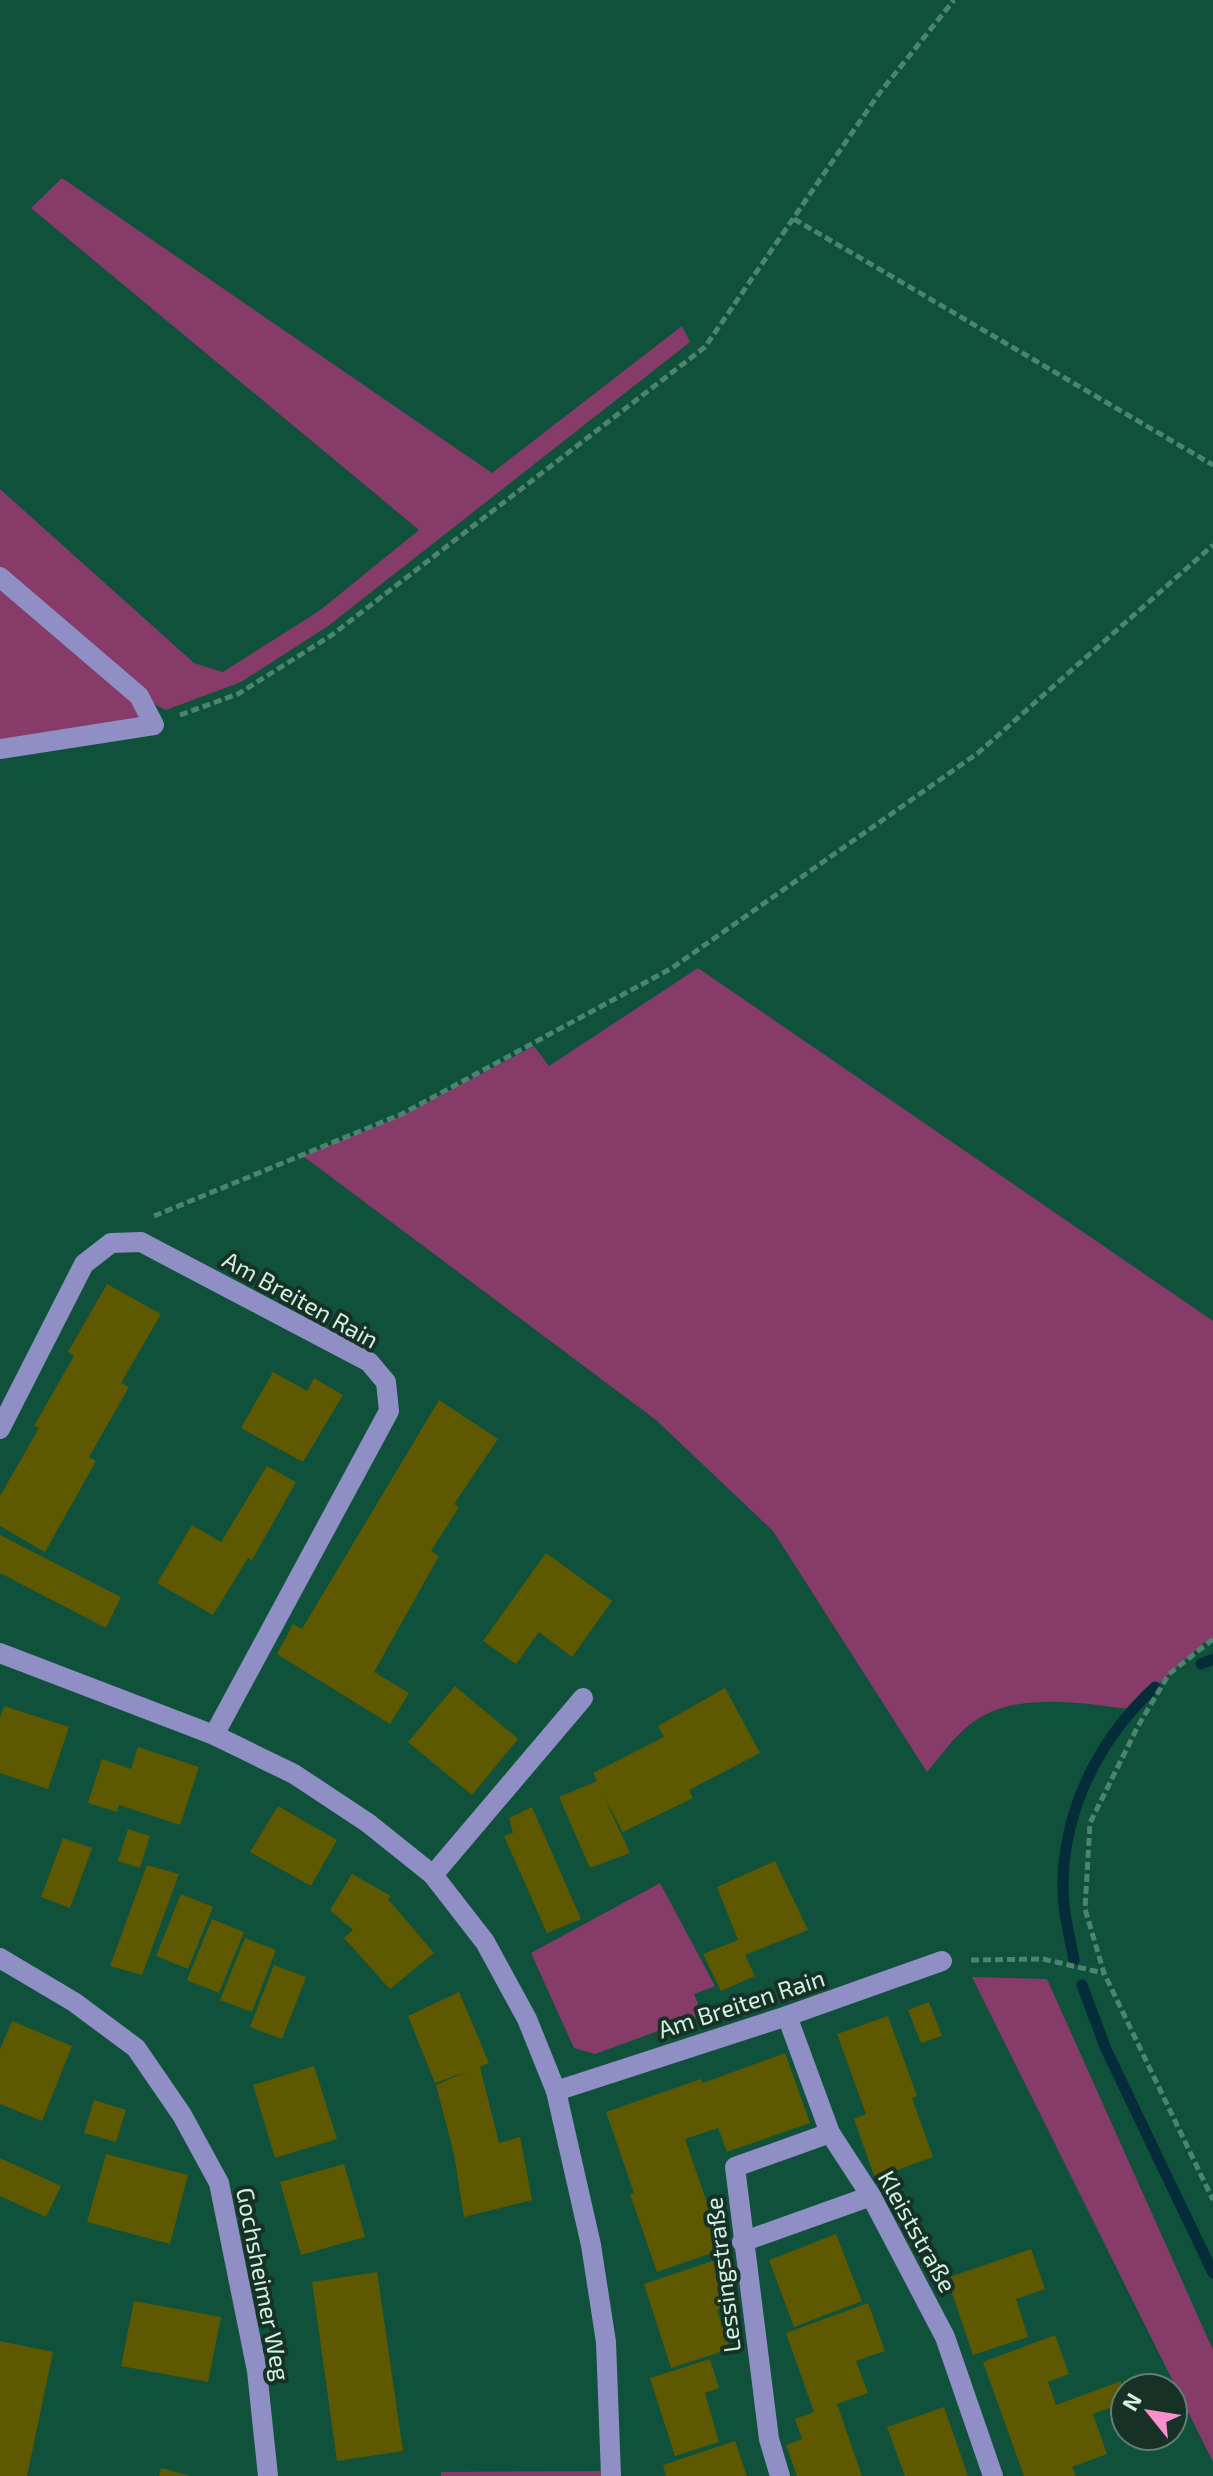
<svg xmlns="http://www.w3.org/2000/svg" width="1213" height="2476" viewBox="0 0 1213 2476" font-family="'Exo 2',sans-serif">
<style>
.green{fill:#863b69}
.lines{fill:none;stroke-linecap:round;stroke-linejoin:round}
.stream{stroke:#052c39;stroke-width:11}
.building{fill:#5e5801}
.path{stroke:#4d8470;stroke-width:5;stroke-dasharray:8 4;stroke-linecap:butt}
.minor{stroke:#8f8ec5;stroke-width:20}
.labels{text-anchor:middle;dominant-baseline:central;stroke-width:8;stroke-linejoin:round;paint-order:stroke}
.street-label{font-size:24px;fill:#d2f1e2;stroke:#183126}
</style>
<rect width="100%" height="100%" fill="#0f513b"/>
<g class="green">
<polygon points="62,178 492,473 682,326 690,342 328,626 241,682 166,710 140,697 154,725 0,748 0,489 194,663 223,672 319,611 419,530 31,208"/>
<path d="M 698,968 L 1213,1321 L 1213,1638 L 1205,1642 L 1130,1709 C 1079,1703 1012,1690 968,1726 C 953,1738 940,1757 927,1772 L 773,1531 L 656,1420 L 303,1156 L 401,1116 L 534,1046 L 549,1066 Z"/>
<polygon points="660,1883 715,1986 694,1994 702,2015 595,2054 574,2048 531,1953"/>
<polygon points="972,1977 1047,1979 1213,2350 1213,2462"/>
<polygon points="609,2471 609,2476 441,2476 441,2472"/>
</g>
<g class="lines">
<g class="stream">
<polyline points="1201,1664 1213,1659"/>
<path d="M 1074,1960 C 1069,1934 1062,1908 1063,1881 C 1065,1806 1100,1738 1155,1687"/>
<polyline points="1082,1985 1106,2049 1213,2273"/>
</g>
</g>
<g class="building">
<polygon points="107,1284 161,1314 121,1383 129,1387 89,1457 96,1461 45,1552 0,1526 0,1496 39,1428 34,1426 74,1356 68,1352"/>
<polygon points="273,1372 307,1391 314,1378 343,1395 303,1462 241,1428"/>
<polygon points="439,1400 498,1439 454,1504 459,1507 431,1551 439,1556 374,1672 409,1693 390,1724 277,1654 293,1624 302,1629"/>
<polygon points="267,1466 296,1482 252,1560 248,1558 213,1615 157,1583 192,1525 221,1542"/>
<polygon points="0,1535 121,1597 106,1628 0,1573"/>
<polygon points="546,1553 612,1601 572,1657 539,1632 516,1664 483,1641"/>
<polygon points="455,1686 518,1739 472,1795 408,1742"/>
<polygon points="725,1688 760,1753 689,1790 693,1798 623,1832 603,1795 630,1853 590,1868 559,1797 597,1781 593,1773 664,1737 658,1726"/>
<polygon points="4,1706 69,1727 48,1789 0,1773 0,1718"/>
<polygon points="138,1747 199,1767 180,1825 119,1805 117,1812 88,1803 102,1759 131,1769"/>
<polygon points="278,1806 337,1840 311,1886 250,1852"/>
<polygon points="532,1807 581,1919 547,1933 504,1836 513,1833 509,1818"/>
<polygon points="128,1829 150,1836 140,1868 118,1861"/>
<polygon points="63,1838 92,1848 70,1908 41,1897"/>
<polygon points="775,1861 808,1930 745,1955 755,1976 721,1991 703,1954 738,1940 717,1887"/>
<polygon points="147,1865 179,1874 142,1975 110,1966"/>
<polygon points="352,1874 391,1896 388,1899 434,1953 390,1989 344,1938 353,1930 330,1910"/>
<polygon points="181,1894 213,1907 188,1969 156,1956"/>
<polygon points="212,1919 244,1932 219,1993 187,1980"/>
<polygon points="245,1938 276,1950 252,2012 220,2000"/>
<polygon points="274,1965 306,1977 282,2039 250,2027"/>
<polygon points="459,1992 489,2063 480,2067 499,2143 520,2137 532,2200 464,2217 454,2154 436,2085 466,2072 435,2083 408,2016"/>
<polygon points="929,2002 942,2036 921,2043 908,2010"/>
<polygon points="888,2016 917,2096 912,2098 933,2157 875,2178 854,2119 866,2114 837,2034"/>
<polygon points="12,2021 72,2046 42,2121 0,2104 0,2049"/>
<polygon points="785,2053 810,2123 727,2152 718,2128 685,2139 723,2249 657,2272 630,2194 634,2193 606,2112 701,2079 703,2083"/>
<polygon points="314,2066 337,2139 275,2158 253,2085"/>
<polygon points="94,2100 126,2110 116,2142 84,2133"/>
<polygon points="106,2154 188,2175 170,2244 87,2222"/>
<polygon points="0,2158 61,2186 46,2217 0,2196"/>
<polygon points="344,2164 365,2237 301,2255 280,2182"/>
<polygon points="836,2234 862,2301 794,2327 769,2260"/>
<polygon points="1031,2249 1045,2289 1016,2299 1028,2337 973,2355 947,2278"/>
<polygon points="724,2257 739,2303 717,2310 730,2349 671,2368 644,2284"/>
<polygon points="377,2272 403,2451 337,2461 312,2282"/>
<polygon points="134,2301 221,2317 208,2382 121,2366"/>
<polygon points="868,2303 885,2351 856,2361 868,2393 837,2404 862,2476 797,2476 786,2445 802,2439 795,2419 814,2412 786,2333"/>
<polygon points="1055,2335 1069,2374 1048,2382 1056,2405 1121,2381 1125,2402 1093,2414 1107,2454 1072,2467 1076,2476 1024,2476 983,2362"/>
<polygon points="0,2341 53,2352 27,2476 0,2476"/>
<polygon points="710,2359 719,2388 705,2393 719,2442 675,2456 650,2378"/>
<polygon points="944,2407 968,2476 905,2476 887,2427"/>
<polygon points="735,2441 747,2476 666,2476 663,2465"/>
<polygon points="161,2468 188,2475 188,2476 159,2476"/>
</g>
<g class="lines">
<g class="path">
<polyline points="794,219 1213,465"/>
<polyline points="180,715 238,694 332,635 705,347 878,95 954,0"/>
<polyline points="154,1216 402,1114 672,968 978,753 1213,545"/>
<polyline points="1213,1639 1169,1674 1138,1726 1090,1823 1085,1909 1104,1973 1213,2200"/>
<polyline points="971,1960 1043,1959 1103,1973"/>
</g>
<g class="minor">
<polyline points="0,577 139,696 154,725 0,749"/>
<polyline points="0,1429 84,1264 111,1243 141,1242 369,1362 386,1382 389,1411 214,1735"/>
<polyline points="0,1653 214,1735 294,1774 368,1823 433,1875 485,1942 527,2019 556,2091 591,2245 606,2342 611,2476"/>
<polyline points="433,1875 583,1698"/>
<polyline points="0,1958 74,2002 136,2048 182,2115 219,2183 257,2371 268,2476"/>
<polyline points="787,2016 830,2133 871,2196 945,2337 993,2476"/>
<polyline points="556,2091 787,2016 942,1961"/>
<polyline points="742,2242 871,2196"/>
<polyline points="780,2476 769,2439 735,2167 830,2133"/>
</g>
</g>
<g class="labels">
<g class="street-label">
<text transform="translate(301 1299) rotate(29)">Am Breiten Rain</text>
<text transform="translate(741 2003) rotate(-18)">Am Breiten Rain</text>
<text transform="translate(918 2231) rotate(61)">Kleiststraße</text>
<text transform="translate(722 2275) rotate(-97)">Lessingstraße</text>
<text transform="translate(264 2284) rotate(79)">Gochsheimer Weg</text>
</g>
</g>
<g transform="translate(1149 2412) rotate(300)"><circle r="38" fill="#183126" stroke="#627e71" stroke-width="2"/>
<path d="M0-6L14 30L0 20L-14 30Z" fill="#f790cd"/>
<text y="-12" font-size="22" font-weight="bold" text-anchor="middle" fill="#d2f1e2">N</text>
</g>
</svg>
